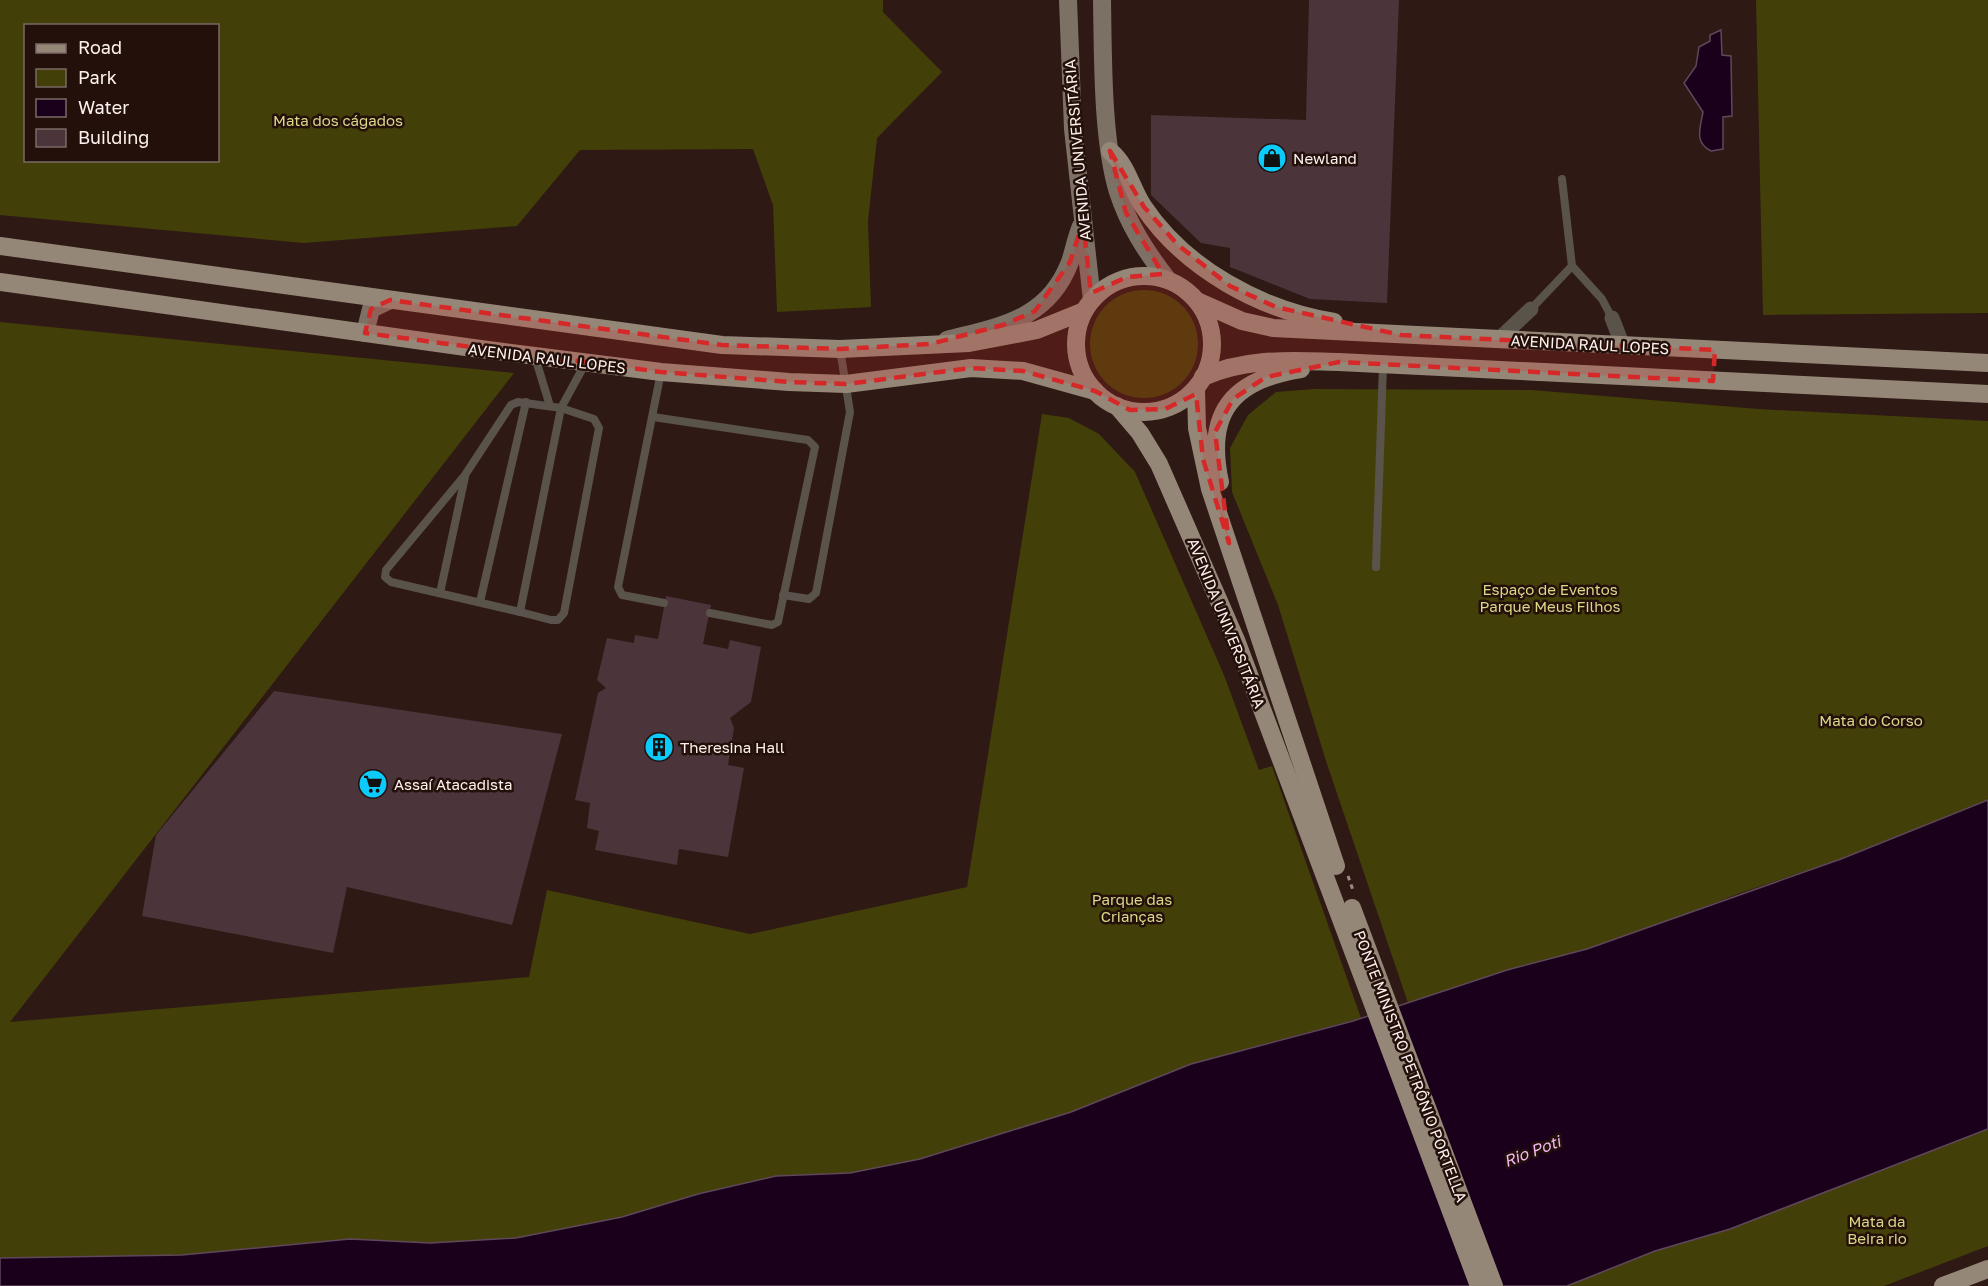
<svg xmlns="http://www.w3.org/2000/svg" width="1988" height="1286" viewBox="0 0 1988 1286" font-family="'Golos Text',sans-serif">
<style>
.green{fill:#433f09;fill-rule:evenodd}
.water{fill:#1b001c;stroke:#5f485b;stroke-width:1.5}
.building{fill:#4b343a}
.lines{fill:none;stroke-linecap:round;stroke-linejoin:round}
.path{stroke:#9d8c89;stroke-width:3;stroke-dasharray:4.5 4.5;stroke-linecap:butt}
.lane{stroke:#5a534c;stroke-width:8}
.street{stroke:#5a534c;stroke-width:15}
.secondary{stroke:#7c7164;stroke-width:18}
.primary{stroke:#958777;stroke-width:18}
.marked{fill:#d62828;fill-opacity:0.2;stroke:#d62828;stroke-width:4.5;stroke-dasharray:12 8;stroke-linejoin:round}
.labels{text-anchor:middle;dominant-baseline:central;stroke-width:5;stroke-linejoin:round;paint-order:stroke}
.park-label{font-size:15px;fill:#dad787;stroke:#23100b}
.street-label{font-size:15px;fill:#fdf1ee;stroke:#23100b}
.poi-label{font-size:15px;fill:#fdf1ee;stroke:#23100b;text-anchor:start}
.water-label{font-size:16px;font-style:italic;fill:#f3b8f2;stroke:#23100b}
</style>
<rect width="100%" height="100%" fill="#2e1914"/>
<g class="green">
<path d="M 0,0 L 883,0 L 883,12 L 942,72 L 877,138 L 868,221 L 871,307 L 777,312 L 773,205 L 753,149 L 580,150 L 517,226 L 304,243 L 0,215 ZM 26,26 L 218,26 L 218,160 L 26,160 Z"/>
<polygon points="1756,0 1988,0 1988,313 1763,315"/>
<circle cx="1144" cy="344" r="54"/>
<polygon points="0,322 514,373 10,1022 529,977 547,890 750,934 967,887 1042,414 1069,418 1099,434 1135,472 1224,675 1259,770 1272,766 1361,1018 1191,1064 1071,1112 920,1159 850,1173 776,1176 698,1194 622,1217 516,1238 430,1243 350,1239 182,1255 0,1258"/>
<polygon points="1314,389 1532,390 1758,409 1988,421 1988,800 1841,859 1740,893 1665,922 1587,949 1507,970 1408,1003 1326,761 1278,605 1232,492 1230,448 1248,415 1276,392"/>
<polygon points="1988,1129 1988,1246 1884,1286 1567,1286 1655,1251 1730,1229"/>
</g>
<g class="water">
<path d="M 1721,30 L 1722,55 L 1731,56 L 1732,116 L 1723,117 L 1723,149 L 1711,151 C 1694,142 1700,129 1703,112 L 1684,83 L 1696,66 L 1699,47 L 1710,41 L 1710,35 Z"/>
<polygon points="1988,800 1988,1129 1730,1229 1655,1251 1567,1286 0,1286 0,1258 182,1255 350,1239 430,1243 516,1238 622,1217 698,1194 776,1176 850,1173 920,1159 1071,1112 1191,1064 1353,1021 1507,970 1587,949 1841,859"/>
</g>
<g class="building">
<polygon points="1309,0 1399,0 1387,303 1310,299 1230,267 1230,248 1201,243 1151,195 1151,115 1306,120"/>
<polygon points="666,596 711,605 703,644 728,649 730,640 761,647 751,702 730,718 734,728 728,765 744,768 728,857 679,849 677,865 595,850 599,831 587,828 590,803 575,800 598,693 606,688 597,680 607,638 634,643 635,635 658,639"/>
<polygon points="274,691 562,734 512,925 347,887 333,953 142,916 156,835"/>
</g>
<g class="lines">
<polyline class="path" points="1348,876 1354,893"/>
<g class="lane">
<polyline points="1562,179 1572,266 1602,299 1612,318"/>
<polyline points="1531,309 1572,266"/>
<polyline points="535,357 550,406"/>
<polyline points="661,372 618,587 622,595 664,603"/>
<polygon points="518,402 561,408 520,612 391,582 385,577 386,570 465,475 511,405"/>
<polyline points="653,417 808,440 815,447 778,622 772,625 710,613"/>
<polyline points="1376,567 1383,366"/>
<polyline points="440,593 465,477"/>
<polyline points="783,595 809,599 816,593 850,412 840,349"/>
<polyline points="480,602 526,402"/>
<polyline points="520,612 551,620 558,620 564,613 599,428 594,419 561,408 585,364"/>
</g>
<g class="street">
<polyline points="1612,318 1623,346"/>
<polyline points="1498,340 1531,309"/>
</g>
<g class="secondary">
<polyline points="1068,0 1073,129 1092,300"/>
<path d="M 1102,0 C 1103,56 1102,140 1118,192 C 1129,226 1147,253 1168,280"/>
<polyline points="365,333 371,309 390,300"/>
<path d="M 947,340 C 1000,326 1048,320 1070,262 C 1074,250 1076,238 1081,226"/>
</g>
<g class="primary">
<path d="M 1110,151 C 1128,166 1131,188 1143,206 C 1185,269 1261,310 1334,322"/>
<polyline points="0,246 722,345 840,349 969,343 1037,330 1084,311"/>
<circle cx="1144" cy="344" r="68"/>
<polyline points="0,282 473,348 661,372 789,382 846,384 971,368 1023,371 1095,391"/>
<polyline points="1197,301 1242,321 1273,328 1988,363"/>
<path d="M 1203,377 C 1247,357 1292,361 1339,362 L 1988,394"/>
<polyline points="1196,389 1197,428 1210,489 1336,866"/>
<polyline points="1117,406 1140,433 1159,464 1236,640 1479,1286"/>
<path d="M 1220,482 C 1205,413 1232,380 1301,369"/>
<polyline points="1352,908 1494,1286"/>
<polyline points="1943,1286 1988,1269"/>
</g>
</g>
<path class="marked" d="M 1110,151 L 1144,207 L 1178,245 L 1230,286 L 1276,307 L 1401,335 L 1715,350 L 1713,381 L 1339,362 L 1266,377 L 1233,399 L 1215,432 L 1229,543 L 1203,459 L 1196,394 L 1165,409 L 1130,410 L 1095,391 L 1023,371 L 971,368 L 846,384 L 789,382 L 661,372 L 365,333 L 371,309 L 390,300 L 722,345 L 840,349 L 930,344 L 1003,325 L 1035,311 L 1070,262 L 1083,222 L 1091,293 L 1127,277 L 1163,274 L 1126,213 Z"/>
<defs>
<g id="shop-disc" transform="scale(1.5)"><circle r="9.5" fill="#0ccafa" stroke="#23100b"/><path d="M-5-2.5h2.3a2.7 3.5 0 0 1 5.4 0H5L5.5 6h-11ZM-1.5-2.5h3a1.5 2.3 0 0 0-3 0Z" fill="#111"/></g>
<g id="building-disc" transform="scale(1.5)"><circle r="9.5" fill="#0ccafa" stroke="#23100b"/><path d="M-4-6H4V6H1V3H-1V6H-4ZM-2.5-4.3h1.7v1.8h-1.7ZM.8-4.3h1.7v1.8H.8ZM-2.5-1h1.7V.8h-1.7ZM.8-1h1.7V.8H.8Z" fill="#111"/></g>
<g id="supermarket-disc" transform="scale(1.5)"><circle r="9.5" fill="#0ccafa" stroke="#23100b"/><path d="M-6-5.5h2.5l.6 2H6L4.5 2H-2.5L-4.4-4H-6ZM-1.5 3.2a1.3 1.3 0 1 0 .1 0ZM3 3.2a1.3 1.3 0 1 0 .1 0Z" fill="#111"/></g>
</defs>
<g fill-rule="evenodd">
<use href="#shop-disc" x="1272" y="158"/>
<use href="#building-disc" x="659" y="747"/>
<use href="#supermarket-disc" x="373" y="784"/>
</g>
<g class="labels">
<g class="park-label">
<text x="338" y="120">Mata dos cágados</text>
<text x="1550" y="589">Espaço de Eventos<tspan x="1550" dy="17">Parque Meus Filhos</tspan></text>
<text x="1871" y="720">Mata do Corso</text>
<text x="1132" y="899">Parque das<tspan x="1132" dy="17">Crianças</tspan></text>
<text x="1877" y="1221">Mata da<tspan x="1877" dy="17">Beira rio</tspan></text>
</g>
<g class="street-label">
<text transform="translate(1077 150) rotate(-95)">AVENIDA UNIVERSITÁRIA</text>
<text transform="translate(1590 344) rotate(3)">AVENIDA RAUL LOPES</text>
<text transform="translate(547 358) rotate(7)">AVENIDA RAUL LOPES</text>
<text transform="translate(1227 623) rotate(68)">AVENIDA UNIVERSITÁRIA</text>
<text transform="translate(1411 1066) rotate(69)">PONTE MINISTRO PETRÔNIO PORTELLA</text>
</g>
<g class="poi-label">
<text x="1293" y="158">Newland</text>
<text x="680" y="747">Theresina Hall</text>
<text x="394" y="784">Assaí Atacadista</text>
</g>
<g class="water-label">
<text transform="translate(1532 1151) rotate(-21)">Rio Poti</text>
</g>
</g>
<rect x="24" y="24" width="195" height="138" fill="#23100b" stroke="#7a6a66" stroke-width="1.5"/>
<rect x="36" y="44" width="30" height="9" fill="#958777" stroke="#7a6a66" stroke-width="1.5"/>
<text x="78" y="54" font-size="18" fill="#fdf1ee">Road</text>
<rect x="36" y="69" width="30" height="18" fill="#433f09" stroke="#7a6a66" stroke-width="1.5"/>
<text x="78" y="84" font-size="18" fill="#fdf1ee">Park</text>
<rect x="36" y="99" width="30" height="18" fill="#1b001c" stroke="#7a6a66" stroke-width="1.5"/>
<text x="78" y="114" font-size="18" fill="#fdf1ee">Water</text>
<rect x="36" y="129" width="30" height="18" fill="#4b343a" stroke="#7a6a66" stroke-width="1.5"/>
<text x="78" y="144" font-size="18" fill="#fdf1ee">Building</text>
</svg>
